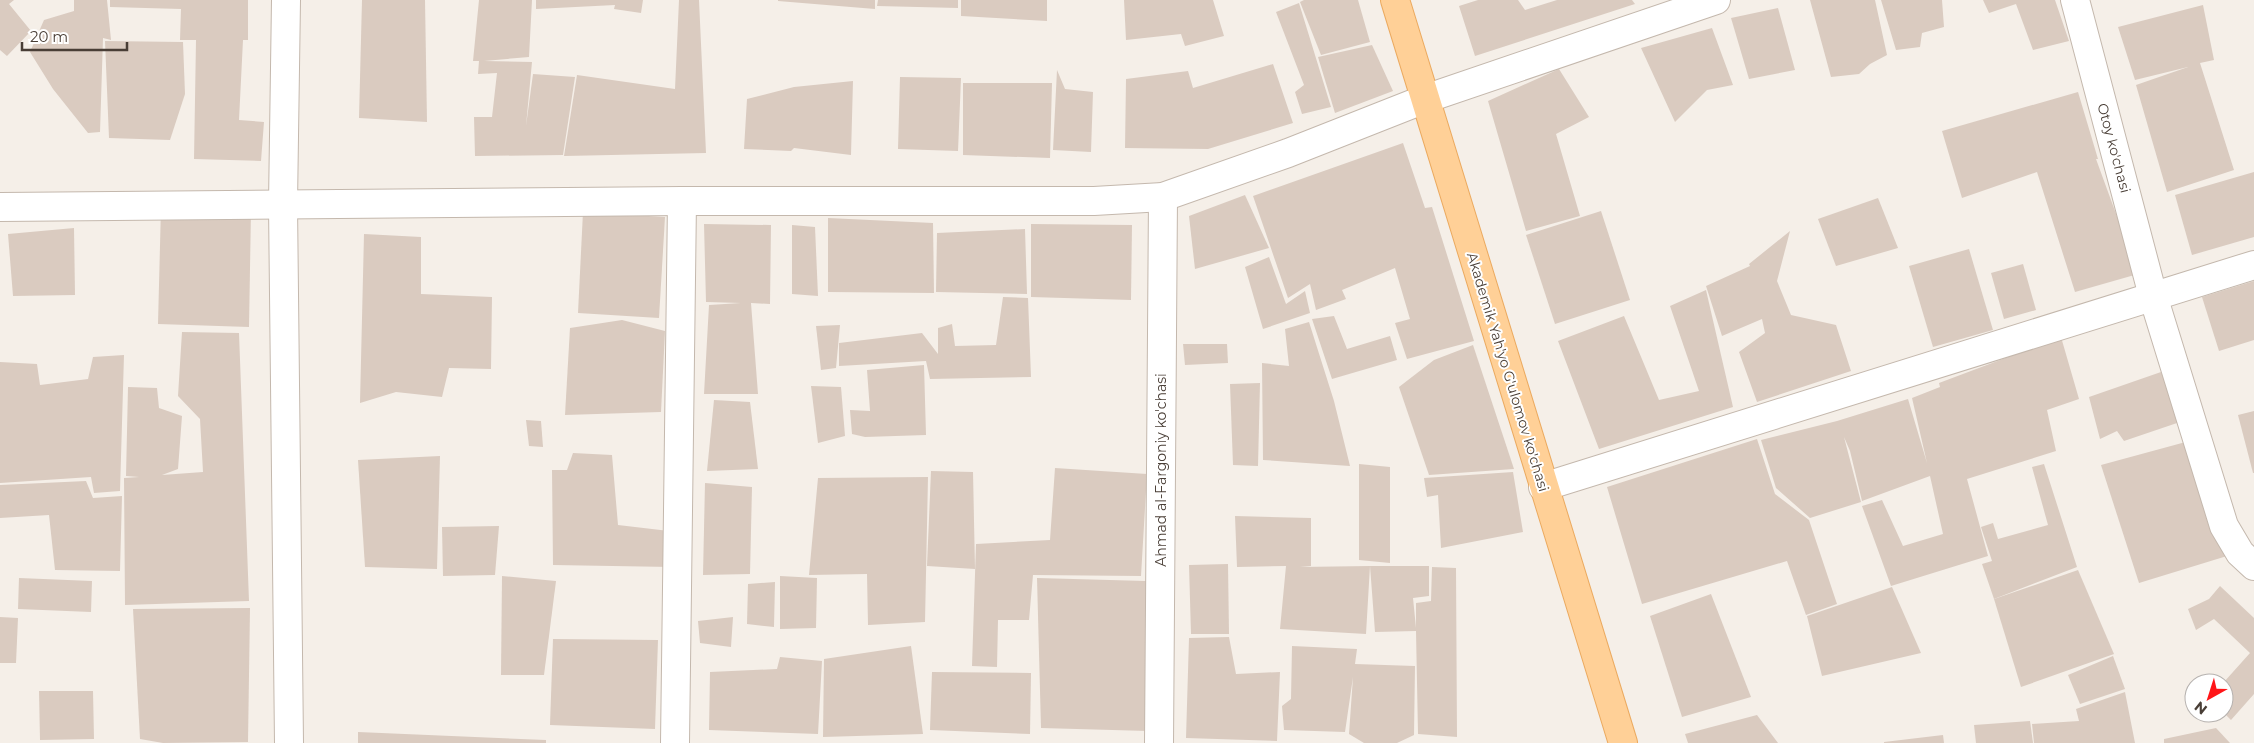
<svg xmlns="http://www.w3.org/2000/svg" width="2254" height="743" viewBox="0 0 2254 743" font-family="Montserrat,sans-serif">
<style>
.building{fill:#dacbc0}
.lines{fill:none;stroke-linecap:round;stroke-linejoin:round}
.minor-casing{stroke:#c4b8ad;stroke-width:30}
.major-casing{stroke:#ebaa60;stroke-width:30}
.minor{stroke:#fff;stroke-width:28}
.major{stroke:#ffd097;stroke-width:28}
.labels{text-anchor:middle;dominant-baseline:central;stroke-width:4;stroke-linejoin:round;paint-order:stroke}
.street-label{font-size:14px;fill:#493e36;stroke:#fff}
</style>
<rect width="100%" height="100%" fill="#f5efe8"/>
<g class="building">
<polygon points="0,0 14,0 9,4 31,31 7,56 0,50"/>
<polygon points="74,0 107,0 111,40 103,38 100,132 88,133 53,89 30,52 44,20 74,11"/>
<polygon points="110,0 248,0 248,40 243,40 239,120 264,122 261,161 194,159 196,40 180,40 181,9 110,7"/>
<polygon points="362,0 425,0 427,122 359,118"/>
<polygon points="479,0 532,0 529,57 484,61 532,62 526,126 533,74 575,77 563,155 475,156 474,117 492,117 497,73 478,74 479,61 473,61"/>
<polygon points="536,0 643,0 641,13 614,9 615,5 536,9"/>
<polygon points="679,0 699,0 706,153 564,156 577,75 675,89"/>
<polygon points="778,0 875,0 875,9 778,1"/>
<polygon points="878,0 958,0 958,8 877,6"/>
<polygon points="961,0 1047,0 1047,21 961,16"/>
<polygon points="1124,0 1213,0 1224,36 1185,46 1181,34 1126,40"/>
<polygon points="1304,0 1358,0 1370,42 1321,55 1300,2"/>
<polygon points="1478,0 1518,0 1525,10 1557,0 1632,0 1635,4 1475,56 1459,6"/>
<polygon points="1810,0 1875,0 1887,55 1870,64 1859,74 1831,77"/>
<polygon points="1881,0 1942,0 1944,27 1922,33 1920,47 1896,50"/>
<polygon points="1983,0 2055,0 2069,41 2033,50 2016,4 1989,13"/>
<polygon points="1299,3 1331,107 1302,114 1295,92 1304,85 1276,12"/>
<polygon points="2203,5 2214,60 2200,63 2234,170 2167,192 2136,85 2188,67 2135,80 2118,27"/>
<polygon points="1778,8 1795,70 1749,79 1731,18"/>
<polygon points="1712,28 1733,85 1707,90 1675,122 1641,48"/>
<polygon points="105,41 183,42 185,94 170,140 109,138"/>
<polygon points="1372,45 1393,91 1335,113 1318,57"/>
<polygon points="1273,64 1293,123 1208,149 1125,148 1126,79 1188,71 1193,88"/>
<polygon points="1559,69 1589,117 1556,134 1580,216 1526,231 1488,101"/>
<polygon points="1057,70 1065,89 1093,92 1091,152 1053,150"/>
<polygon points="900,77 961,78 958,151 898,149"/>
<polygon points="853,81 851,155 794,148 791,151 744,149 747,99 794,87"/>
<polygon points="963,83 1052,83 1050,158 963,155"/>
<polygon points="2078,92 2098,159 2096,159 2138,274 2075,292 2037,172 1962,198 1942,131"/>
<polygon points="1403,143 1425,208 1432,207 1474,341 1407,359 1395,323 1410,319 1395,268 1342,290 1346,299 1316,310 1310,284 1288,298 1253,196"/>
<polygon points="2254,172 2254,237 2192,255 2175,195"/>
<polygon points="1245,195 1269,248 1195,269 1189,216"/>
<polygon points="1878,198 1898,248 1836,266 1818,219"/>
<polygon points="161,207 251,210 249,327 158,324"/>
<polygon points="1601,211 1630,300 1555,324 1526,235"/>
<polygon points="583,212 665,217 659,318 578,313"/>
<polygon points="828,218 933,223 934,293 828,292"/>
<polygon points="704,224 771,225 770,304 751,303 758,394 704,394 709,305 741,303 706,302"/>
<polygon points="1031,224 1132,225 1131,300 1031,297"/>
<polygon points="792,225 815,227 818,296 792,294"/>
<polygon points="74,228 75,295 13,296 8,234"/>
<polygon points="1025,229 1027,294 936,292 937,233"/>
<polygon points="1790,231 1777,281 1791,315 1836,325 1851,371 1757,402 1739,352 1765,333 1762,319 1722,336 1706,286 1750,266 1749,264"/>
<polygon points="364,234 421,237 421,294 492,297 491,369 449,368 442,397 396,392 360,403"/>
<polygon points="1969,249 1993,330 1933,347 1909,266"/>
<polygon points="1269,257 1286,304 1305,291 1310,313 1263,329 1245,267"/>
<polygon points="2023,264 2036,310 2004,319 1991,273"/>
<polygon points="2254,281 2254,340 2219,351 2202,297"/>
<polygon points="1706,290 1733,407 1599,449 1558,341 1624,316 1659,400 1699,391 1670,306"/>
<polygon points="1003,297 1028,298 1031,377 930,379 926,361 839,366 839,343 922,333 938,354 938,328 952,324 955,346 996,345"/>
<polygon points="1334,316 1347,349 1390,336 1397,360 1332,379 1312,319"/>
<polygon points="622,320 665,331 661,412 565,415 570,328"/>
<polygon points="1309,322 1334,401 1350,466 1263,460 1262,363 1289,366 1285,329"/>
<polygon points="840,325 836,368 821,370 816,326"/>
<polygon points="182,332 239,333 249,601 125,605 124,478 139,477 126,476 128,387 157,388 159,408 182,416 178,469 162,475 203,472 200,419 178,396"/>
<polygon points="2061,337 2079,399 2047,410 2056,451 1967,479 1988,556 1891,586 1862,506 1882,500 1903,546 1943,534 1930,476 1862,501 1850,451 1844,437 1861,502 1810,518 1776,488 1761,440 1837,421 1908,399 1927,463 1912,398 1940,387 1939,383"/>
<polygon points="1183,344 1227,344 1228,363 1185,365"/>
<polygon points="1473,345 1514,469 1429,475 1399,387 1434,360"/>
<polygon points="124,355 120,491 94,493 91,477 0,483 0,362 37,364 40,385 88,379 93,357"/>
<polygon points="924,365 926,435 865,437 852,434 850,410 870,411 867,370"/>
<polygon points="2161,372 2180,422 2124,441 2117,431 2100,439 2089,397"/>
<polygon points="1260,383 1258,466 1233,465 1230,384"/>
<polygon points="811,386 841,387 845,436 818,443"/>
<polygon points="714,400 750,402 758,469 707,471"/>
<polygon points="2254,411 2254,473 2253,473 2238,415"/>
<polygon points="526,420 541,421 543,447 529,446"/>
<polygon points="1757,439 1775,494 1809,520 1837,604 1806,615 1787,561 1642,604 1607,487"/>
<polygon points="2193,440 2227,556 2139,583 2101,465"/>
<polygon points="573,453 612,455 618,525 669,531 672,567 553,565 552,470 567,470"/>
<polygon points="440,456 437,569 365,567 358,460"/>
<polygon points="1359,464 1390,467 1390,563 1359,560"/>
<polygon points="2044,464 2077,567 1994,599 1982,564 1992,561 1981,527 1993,523 1998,539 2048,525 2032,467"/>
<polygon points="1055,468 1147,474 1141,576 1033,575 1029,620 998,620 997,667 972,666 976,544 1050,540"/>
<polygon points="931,471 973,472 975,569 927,566"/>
<polygon points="1513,472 1523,532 1441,548 1438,495 1427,497 1424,478"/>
<polygon points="928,477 925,622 868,625 867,574 809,575 818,478"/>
<polygon points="86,481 93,498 122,496 120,571 55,570 49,515 0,518 0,485"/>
<polygon points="705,483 752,487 750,574 703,575"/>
<polygon points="1235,516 1311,518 1311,566 1300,567 1370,566 1429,566 1429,596 1413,598 1416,628 1416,603 1431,601 1432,567 1456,568 1457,737 1418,734 1416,631 1375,632 1370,566 1366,634 1280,629 1286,566 1237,567"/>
<polygon points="499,526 495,575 443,576 442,527"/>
<polygon points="1228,564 1229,634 1191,634 1189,565"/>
<polygon points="2078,570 2114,654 2021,687 1994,599"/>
<polygon points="502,576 556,581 544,675 501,675"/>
<polygon points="780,576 817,578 816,628 780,629"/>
<polygon points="19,578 92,581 91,612 18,609"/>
<polygon points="1037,578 1146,581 1148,731 1041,728"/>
<polygon points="775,582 774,627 747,624 748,584"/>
<polygon points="2220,586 2254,618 2254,694 2231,720 2224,713 2224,682 2250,653 2214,619 2196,630 2188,609 2209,599"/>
<polygon points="1892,587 1921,653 1822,676 1807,616"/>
<polygon points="1711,594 1751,697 1682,717 1650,616"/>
<polygon points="250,608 248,742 163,743 140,739 133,609"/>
<polygon points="0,617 18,618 16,663 0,663"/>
<polygon points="733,617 731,647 700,643 698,621"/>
<polygon points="1229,637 1236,674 1280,672 1277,741 1186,738 1189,638"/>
<polygon points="553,639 658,640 655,729 550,725"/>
<polygon points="911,646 923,734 823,737 824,659"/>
<polygon points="1292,646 1357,649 1355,664 1415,666 1414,735 1397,743 1364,743 1349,734 1353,677 1345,732 1284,730 1282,706 1291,699"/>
<polygon points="2113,656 2125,689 2080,704 2068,675"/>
<polygon points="780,657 822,661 818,734 709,730 710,672 777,669"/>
<polygon points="932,672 1031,673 1030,734 930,730"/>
<polygon points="39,691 93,691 94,739 40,740"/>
<polygon points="2125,692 2135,743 2034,743 2032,724 2079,721 2076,709"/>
<polygon points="1757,715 1778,743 1688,743 1685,734"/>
<polygon points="2030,721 2033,743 1976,743 1974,725"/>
<polygon points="2216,728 2230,743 2164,743 2164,739"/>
<polygon points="358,732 546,740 546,743 358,743"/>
<polygon points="1943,735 1944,743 1884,743 1884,742"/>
</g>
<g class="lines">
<g class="minor-casing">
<g id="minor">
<polyline points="286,0 283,204 289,743"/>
<polyline points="2075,0 2153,296 2224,526 2240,553 2254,566"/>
<polyline points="0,207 682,201 1094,201 1163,197 1288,153 1425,99 1716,0"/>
<polyline points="1543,487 2254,265"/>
<polyline points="675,743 682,201"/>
<polyline points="1159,743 1163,197"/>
</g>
</g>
<g class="major-casing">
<polyline id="major" points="1395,0 1623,743"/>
</g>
<use href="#minor" class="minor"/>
<use href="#major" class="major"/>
</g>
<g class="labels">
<g class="street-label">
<text transform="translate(2114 148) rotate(75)">Otoy ko'chasi</text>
<text transform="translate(1508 372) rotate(73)">Akademik Yah'yo G'ulomov ko'chasi</text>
<text transform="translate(1161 470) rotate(-90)">Ahmad al-Fargoniy ko'chasi</text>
</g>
</g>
<g transform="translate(2209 698) rotate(219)"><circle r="24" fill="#ffffff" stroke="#b6b2af"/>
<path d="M0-4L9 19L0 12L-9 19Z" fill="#ff1518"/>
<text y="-8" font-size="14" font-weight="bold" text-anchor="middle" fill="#493e36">N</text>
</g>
<path d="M22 42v8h105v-8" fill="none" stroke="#493e36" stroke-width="2.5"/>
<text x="30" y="42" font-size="15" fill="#493e36" stroke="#ffffff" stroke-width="4" paint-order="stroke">20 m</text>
</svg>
